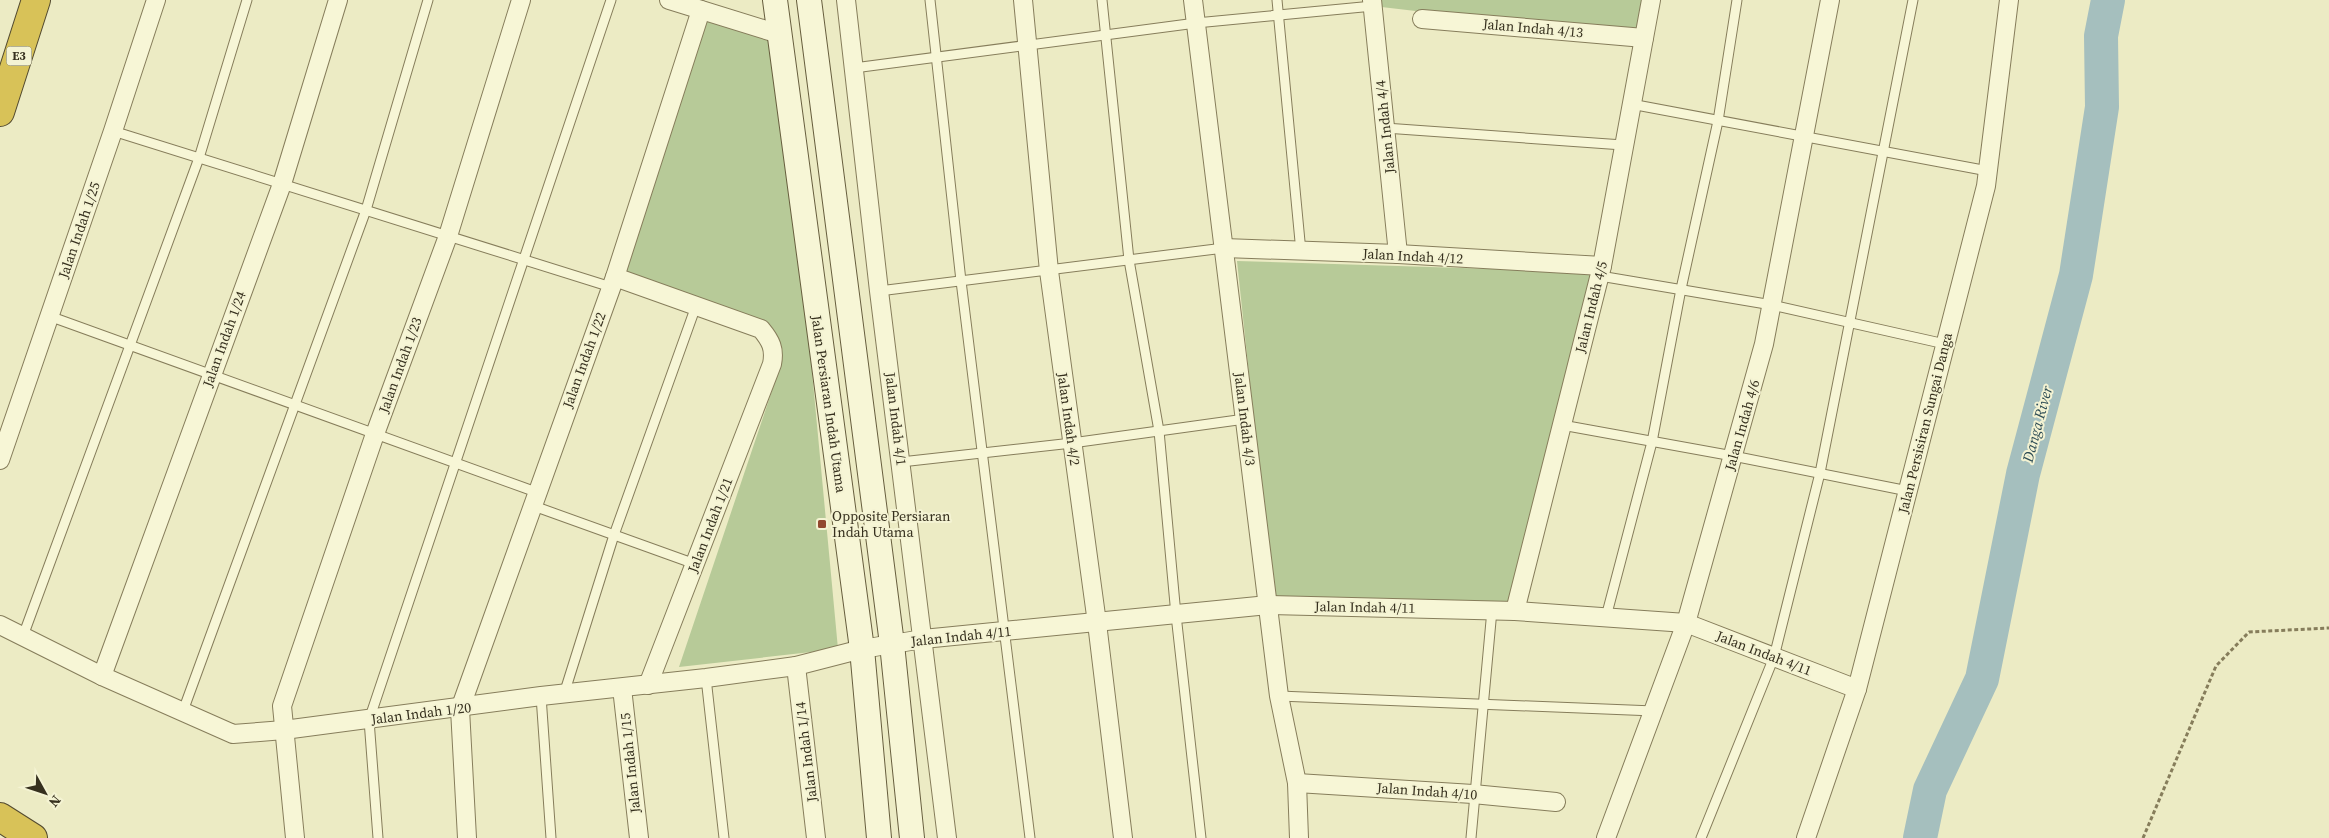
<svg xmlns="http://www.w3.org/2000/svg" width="2329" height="838" viewBox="0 0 2329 838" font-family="'Source Serif 4',serif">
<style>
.green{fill:#b7ca98}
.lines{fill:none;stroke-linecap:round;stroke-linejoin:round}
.river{stroke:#a5bfbe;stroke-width:34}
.lane-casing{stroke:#867d5b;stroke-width:11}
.street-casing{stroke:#867d5b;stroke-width:20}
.secondary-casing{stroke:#675e3e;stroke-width:26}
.highway-casing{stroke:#534a2f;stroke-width:30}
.path{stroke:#867d5b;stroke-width:3;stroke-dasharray:4 2.5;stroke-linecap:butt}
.lane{stroke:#f7f6d6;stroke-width:9}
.street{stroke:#f7f6d6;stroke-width:18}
.secondary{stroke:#f7f6d6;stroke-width:24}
.highway{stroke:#d8c258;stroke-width:28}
.poi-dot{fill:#92482e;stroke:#f4f3d3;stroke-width:2}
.labels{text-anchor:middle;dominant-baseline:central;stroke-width:4;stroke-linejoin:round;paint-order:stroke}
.shield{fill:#f4f3d3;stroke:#6f6a54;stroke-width:1}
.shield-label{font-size:12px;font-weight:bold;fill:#36301e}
.street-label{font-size:14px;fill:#36301e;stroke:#f4f3d3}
.poi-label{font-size:14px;fill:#36301e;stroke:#f4f3d3;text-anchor:start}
.water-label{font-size:15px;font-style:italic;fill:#2e4d55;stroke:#f4f3d3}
</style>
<rect width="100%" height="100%" fill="#ecebc4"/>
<g class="green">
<polygon points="1373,0 1649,0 1644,38 1373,6"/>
<polygon points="707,17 775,37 811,361 838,649 679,667 780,367 781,345 766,324 624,272"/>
<polygon points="1237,261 1595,272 1562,425 1508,604 1273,600"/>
</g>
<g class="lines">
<polyline class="river" points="1920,838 1930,790 1982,679 2023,474 2076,275 2102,107 2101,36 2108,0"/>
<g class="lane-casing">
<g id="lane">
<polyline points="930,0 961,281 1030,838"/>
<polyline points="1102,0 1129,260 1159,431 1176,615 1201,838"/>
<polyline points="1277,0 1301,252"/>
<polyline points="854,68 1196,23 1373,6"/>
<polyline points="1631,104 1988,171"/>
<polyline points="1385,128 1623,145"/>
<polyline points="113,131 611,287"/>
<polyline points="1600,276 1772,305 1945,344"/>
<polyline points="879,291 1224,248"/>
<polyline points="49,316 536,492"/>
<polyline points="1562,425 1733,456 1908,491"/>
<polyline points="901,462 1072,443 1245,419"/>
<polyline points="531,505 695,564"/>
<polyline points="1606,617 1652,442 1681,289 1718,121 1737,0"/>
<polyline points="23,636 199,158 247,0"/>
<polyline points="706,678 724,838"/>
<polyline points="564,694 614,535 696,306"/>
<polyline points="541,696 551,838"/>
<polyline points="1279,696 1654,711"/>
<polyline points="183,711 366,210 428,0"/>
<polyline points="378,838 369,720 611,0"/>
<polyline points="1471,838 1492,610"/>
<polyline points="1701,838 1774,657 1820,473 1913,0"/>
</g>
</g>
<g class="street-casing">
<g id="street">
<polyline points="669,0 779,34"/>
<polyline points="846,0 879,291 947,838"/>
<polyline points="1023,0 1049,271 1097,623 1123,838"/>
<polyline points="1193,0 1279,696 1297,783 1299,838"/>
<polyline points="1372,0 1398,254"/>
<polyline points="1422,19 1644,38"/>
<polyline points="1224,248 1398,254 1602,266"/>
<path d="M 615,277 L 761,329 C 771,341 775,349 772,364 L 648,685"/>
<polyline points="0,460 113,131 156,0"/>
<polyline points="1515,611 1602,266 1651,0"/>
<polyline points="0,625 102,676 233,734 284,730 541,696 706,678 796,666 862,649 923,639 1268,605 1515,611 1686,623 1857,689"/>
<polyline points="796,666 816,838"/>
<polyline points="102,676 282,184 338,0"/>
<polyline points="622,688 639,838"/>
<polyline points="1297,783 1473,794 1556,802"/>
<polyline points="295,838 282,706 375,434 448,236 521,0"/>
<polyline points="467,838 460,709 615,277 701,10"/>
<polyline points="1606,838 1686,623 1764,344 1830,0"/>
<polyline points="1806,838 1857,689 1986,186 2009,0"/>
</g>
</g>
<g class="secondary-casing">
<g id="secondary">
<polyline points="775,0 862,649 879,838"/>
<polyline points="809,0 892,644 912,838"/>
</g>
</g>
<g class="highway-casing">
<g id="highway">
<polyline points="0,112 36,0"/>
<polyline points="0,817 33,838"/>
</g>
</g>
<polyline class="path" points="2143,838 2216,666 2249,632 2329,628"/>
<use href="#lane" class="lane"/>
<use href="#street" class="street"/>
<use href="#secondary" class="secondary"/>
<use href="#highway" class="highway"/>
</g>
<rect class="poi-dot" x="817" y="519" width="10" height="10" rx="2.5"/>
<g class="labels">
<rect class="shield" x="6.5" y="46.5" width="25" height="19" rx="4"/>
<g class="shield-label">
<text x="19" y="56">E3</text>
</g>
<g class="street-label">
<text transform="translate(1533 28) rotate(5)">Jalan Indah 4/13</text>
<text transform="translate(1385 127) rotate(-96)">Jalan Indah 4/4</text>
<text transform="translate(79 230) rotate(-71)">Jalan Indah 1/25</text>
<text transform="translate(1413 256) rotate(3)">Jalan Indah 4/12</text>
<text transform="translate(1591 307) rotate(-76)">Jalan Indah 4/5</text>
<text transform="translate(224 339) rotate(-70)">Jalan Indah 1/24</text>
<text transform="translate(584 360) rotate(-70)">Jalan Indah 1/22</text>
<text transform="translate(400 365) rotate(-70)">Jalan Indah 1/23</text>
<text transform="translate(829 404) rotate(82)">Jalan Persiaran Indah Utama</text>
<text transform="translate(896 419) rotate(83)">Jalan Indah 4/1</text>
<text transform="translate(1069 419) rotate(82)">Jalan Indah 4/2</text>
<text transform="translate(1245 419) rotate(83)">Jalan Indah 4/3</text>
<text transform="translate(1925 423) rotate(-76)">Jalan Persisiran Sungai Danga</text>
<text transform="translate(1742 425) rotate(-74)">Jalan Indah 4/6</text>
<text transform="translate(710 525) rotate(-69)">Jalan Indah 1/21</text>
<text transform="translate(1365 607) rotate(1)">Jalan Indah 4/11</text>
<text transform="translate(961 636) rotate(-6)">Jalan Indah 4/11</text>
<text transform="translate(1764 653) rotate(21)">Jalan Indah 4/11</text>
<text transform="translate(421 713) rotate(-7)">Jalan Indah 1/20</text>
<text transform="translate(806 752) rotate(-97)">Jalan Indah 1/14</text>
<text transform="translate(630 763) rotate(-96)">Jalan Indah 1/15</text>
<text transform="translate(1427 791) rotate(4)">Jalan Indah 4/10</text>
</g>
<g class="poi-label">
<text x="832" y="516">Opposite Persiaran<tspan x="832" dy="16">Indah Utama</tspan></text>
</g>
<g class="water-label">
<text transform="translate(2037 424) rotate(-75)">Danga River</text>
</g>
</g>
<g transform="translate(45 793) rotate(130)" stroke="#f4f3d3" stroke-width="4" paint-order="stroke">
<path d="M0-4L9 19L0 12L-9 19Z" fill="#36301e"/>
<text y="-8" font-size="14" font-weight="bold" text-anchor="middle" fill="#36301e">N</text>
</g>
</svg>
